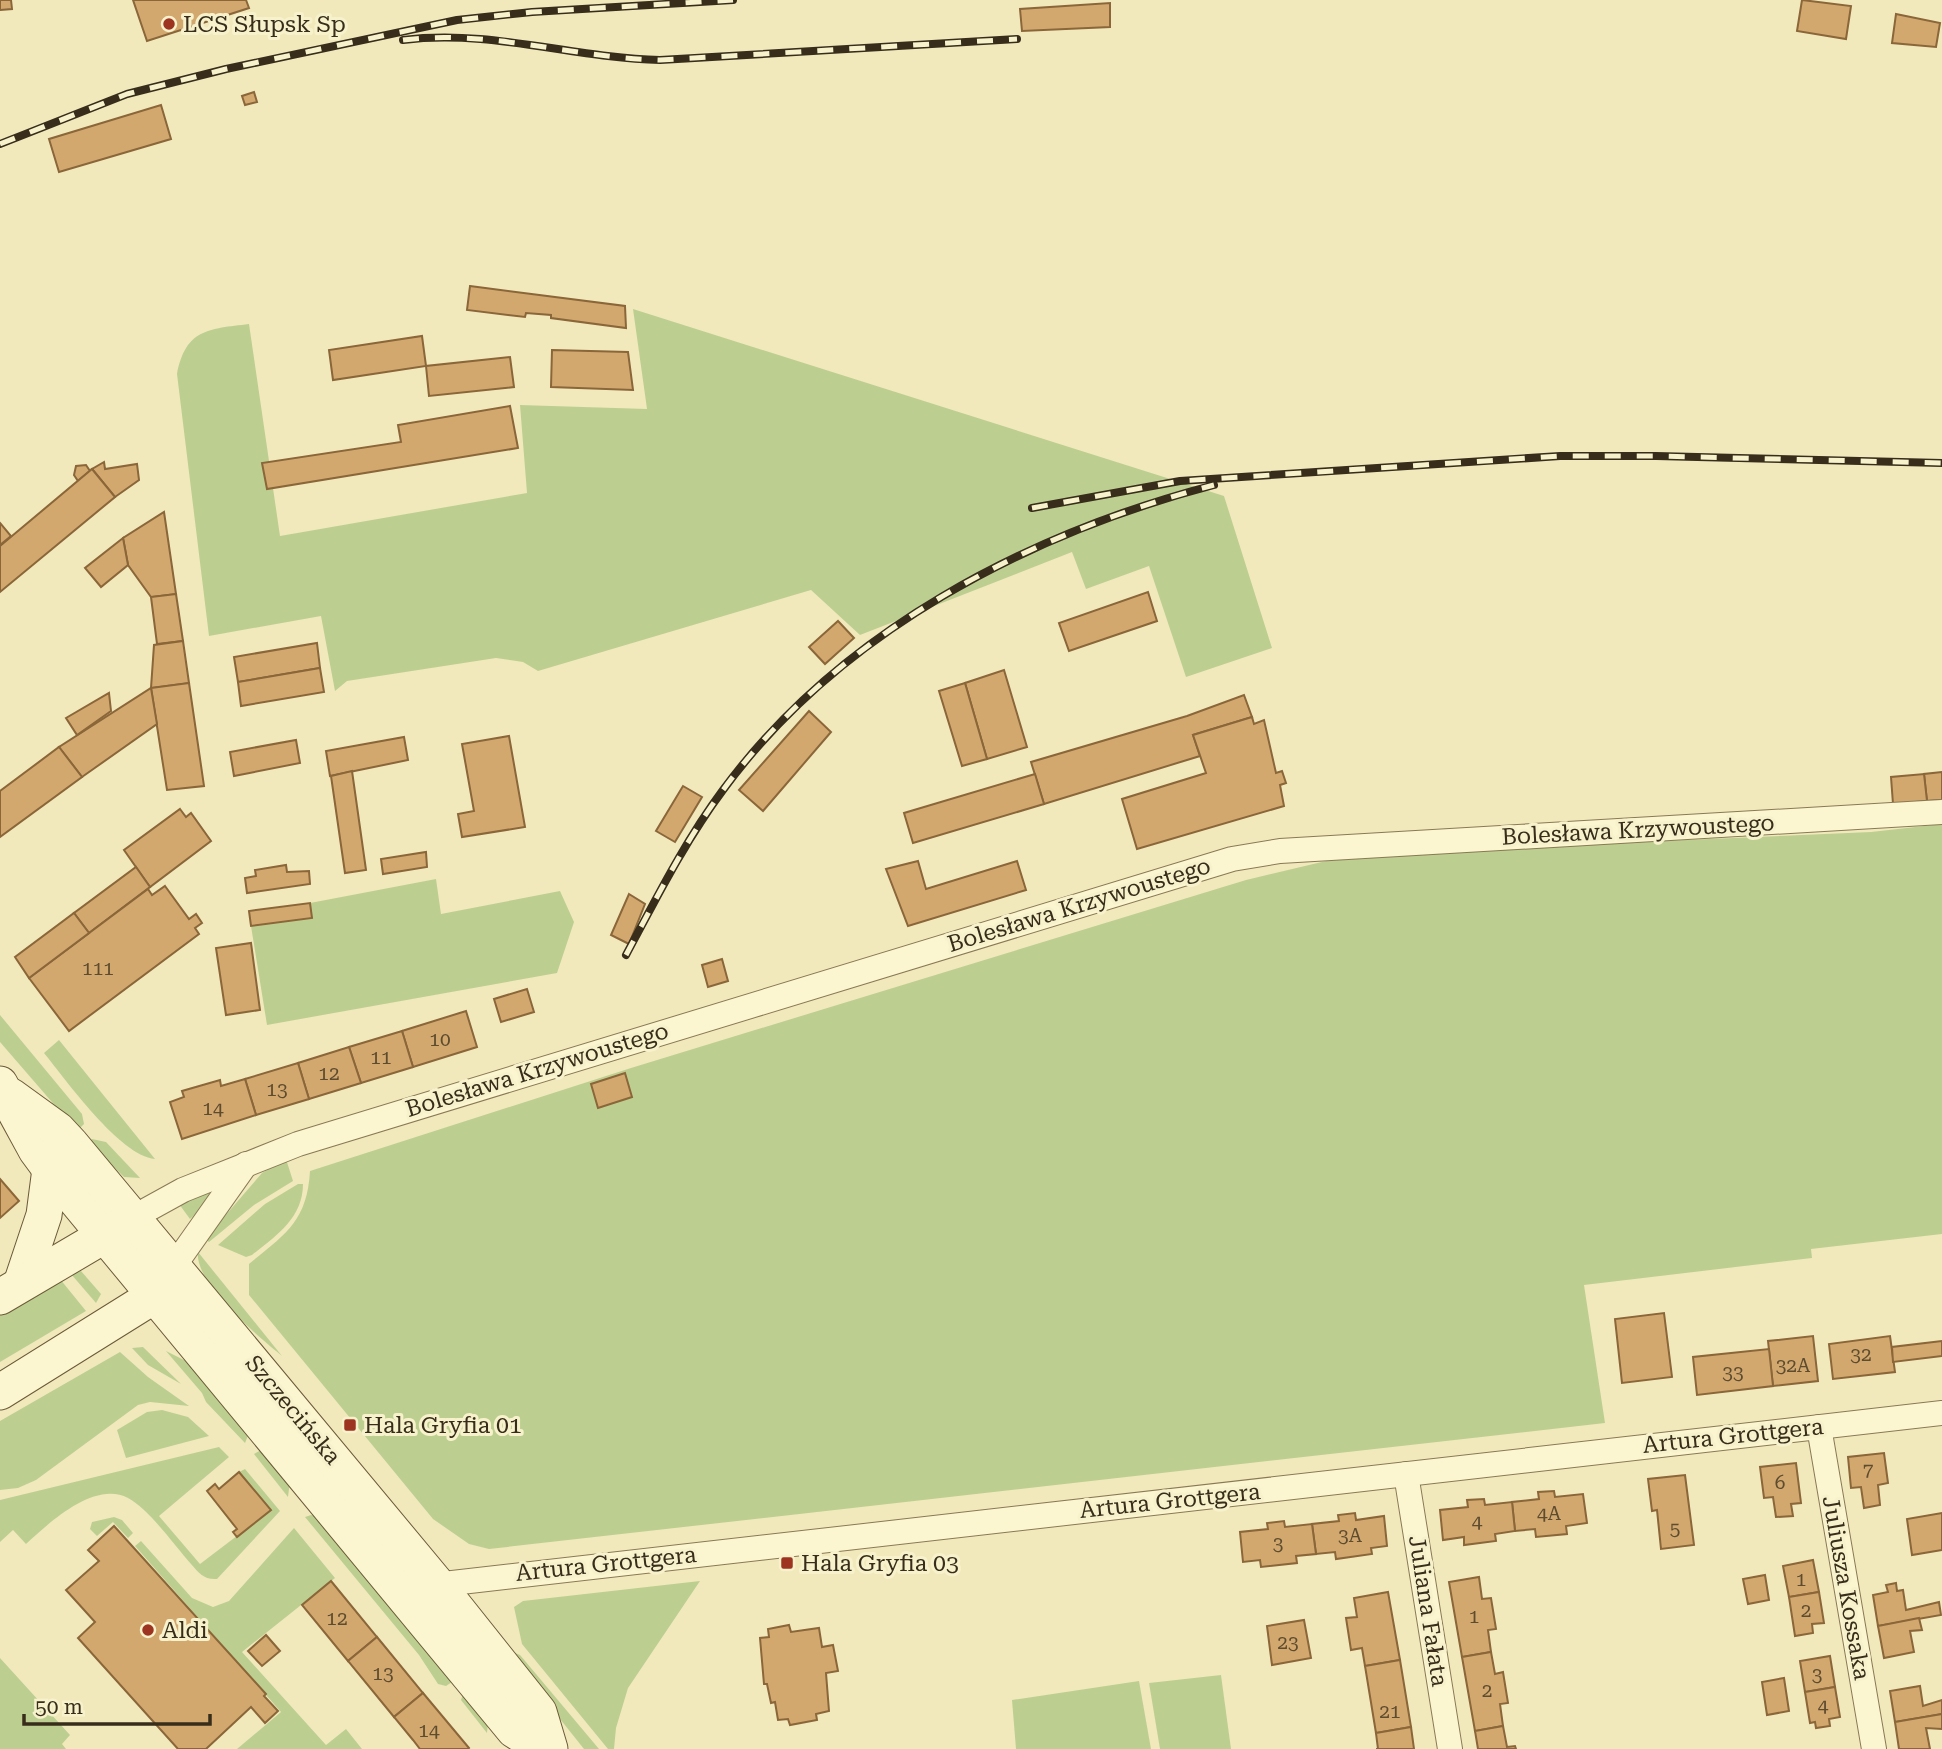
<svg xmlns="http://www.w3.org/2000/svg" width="1942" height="1749" viewBox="0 0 1942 1749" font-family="'Roboto Serif',serif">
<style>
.green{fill:#bdcf90}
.building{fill:#d2a86f;stroke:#8a6639;stroke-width:2}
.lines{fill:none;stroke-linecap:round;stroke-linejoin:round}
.street-casing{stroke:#897955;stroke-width:26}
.secondary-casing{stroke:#6b5a38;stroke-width:37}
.street{stroke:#fbf5d0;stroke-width:24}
.secondary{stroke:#fbf5d0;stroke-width:35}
.rail-casing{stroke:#372d1a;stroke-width:8}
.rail{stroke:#f8f2cc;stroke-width:5;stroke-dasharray:16;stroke-linecap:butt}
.poi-dot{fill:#9c3421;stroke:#f8f2cc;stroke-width:2.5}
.labels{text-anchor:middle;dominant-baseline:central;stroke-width:6;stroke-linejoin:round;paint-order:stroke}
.number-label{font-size:19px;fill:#5e4c2f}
.poi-label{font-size:23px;fill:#372d1a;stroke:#f8f2cc;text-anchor:start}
.street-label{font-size:23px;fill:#372d1a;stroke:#f8f2cc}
</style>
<rect width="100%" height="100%" fill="#f1e9bc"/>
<g class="green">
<path d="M 633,309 L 1224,496 L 1272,648 L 1186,677 L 1149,566 L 1086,589 L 1072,552 L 860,635 L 811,590 L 538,671 L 523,662 L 496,658 L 347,681 L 335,691 L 321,616 L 209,636 L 177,374 C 186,329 208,329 249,324 L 280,536 L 527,493 L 520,405 L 647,409 Z"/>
<path d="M 1942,824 L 1942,1234 L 1811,1249 L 1812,1258 L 1584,1285 L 1605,1423 L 489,1549 L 469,1544 L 433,1519 L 249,1295 L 249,1264 C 285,1234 307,1222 310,1171 L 631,1068 L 1246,880 L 1326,861 L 1544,846 L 1871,832 Z"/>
<polygon points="436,879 441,914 560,891 574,922 557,973 267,1025 251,926 312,918 310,903"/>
<polygon points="0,1015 82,1114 84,1124 77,1131 0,1042"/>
<path d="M 59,1040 L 155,1159 C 120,1156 66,1080 44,1053 Z"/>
<polygon points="92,1139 106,1142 140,1178 124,1177 88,1142"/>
<polygon points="286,1159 293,1181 254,1205 209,1242 205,1239 262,1173"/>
<path d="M 298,1184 L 303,1184 C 303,1218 276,1236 252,1255 L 246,1257 L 218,1245 L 265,1204 Z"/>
<polygon points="214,1185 208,1203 190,1219 179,1204"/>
<path d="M 198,1252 L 282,1356 C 259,1337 194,1283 198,1252 Z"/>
<polygon points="81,1271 101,1294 96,1303 71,1274"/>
<polygon points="60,1279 86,1311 0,1362 0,1315"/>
<polygon points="143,1347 181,1384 148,1365 132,1348"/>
<polygon points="166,1351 190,1363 249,1433 245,1443 206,1402 202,1393"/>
<polygon points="120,1352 148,1377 189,1406 150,1402 138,1405 36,1480 18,1488 0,1490 0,1421"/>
<polygon points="162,1410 188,1417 209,1436 126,1458 117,1430 147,1412"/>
<path d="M 219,1447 L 229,1457 L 159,1516 L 200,1564 L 271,1510 L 239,1472 L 245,1469 L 280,1511 L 217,1579 C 204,1580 199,1573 191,1564 C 174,1545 149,1509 128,1498 C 94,1480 48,1524 26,1544 L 13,1530 L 0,1542 L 0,1500 Z"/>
<polygon points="261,1450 290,1481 288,1497 254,1454"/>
<polygon points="311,1515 317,1516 455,1680 446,1686 438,1684 419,1655 305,1517"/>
<polygon points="114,1517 122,1520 133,1533 128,1538 113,1522 97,1536 90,1529 92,1522"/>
<polygon points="294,1528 335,1578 242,1652 326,1745 346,1729 362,1749 237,1749 281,1712 135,1546 141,1541 192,1598 213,1607 229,1601"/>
<polygon points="700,1581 628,1688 616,1728 614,1749 608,1749 522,1644 514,1607 523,1601"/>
<polygon points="513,1652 520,1655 599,1749 584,1749 509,1655"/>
<polygon points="0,1658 70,1735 62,1744 66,1749 0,1749"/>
<polygon points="1221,1675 1231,1749 1160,1749 1149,1683"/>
<polygon points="1139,1681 1151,1749 1016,1749 1012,1700"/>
<polygon points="464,1691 488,1723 487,1733 461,1700"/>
</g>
<g class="building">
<polygon points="0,0 11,0 12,9 0,10"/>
<polygon points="133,0 246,0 249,8 147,41"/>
<polygon points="1802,0 1851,6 1846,39 1797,31"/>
<polygon points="1110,3 1110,27 1022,31 1020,9"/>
<polygon points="1896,14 1940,23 1936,47 1892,43"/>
<polygon points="254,92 257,102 245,105 242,96"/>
<polygon points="161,105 171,139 59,172 49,139"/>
<polygon points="470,286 625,306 626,328 551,318 551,315 526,313 525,317 467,310"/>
<polygon points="422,336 426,366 333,380 329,350"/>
<polygon points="552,350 628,352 633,390 551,387"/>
<polygon points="510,357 514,387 429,396 426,366"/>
<polygon points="510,406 518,448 267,489 262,463 401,442 398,425"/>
<polygon points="104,462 105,469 137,464 139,480 115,497 92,469"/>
<polygon points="86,465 90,471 78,481 74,475 76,466"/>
<polygon points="92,469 115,497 0,592 0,546"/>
<polygon points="164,512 176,594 151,597 128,565 123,538"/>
<polygon points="0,523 11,536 0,545"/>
<polygon points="123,538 128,565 101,587 85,568"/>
<polygon points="1148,592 1157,621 1069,651 1059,623"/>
<polygon points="176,594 183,641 157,644 151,597"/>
<polygon points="838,621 854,638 825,664 809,647"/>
<polygon points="183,641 189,683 151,688 154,645"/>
<polygon points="317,643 320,668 238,682 234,657"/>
<polygon points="320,668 324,692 241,706 238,682"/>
<polygon points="1004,670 1027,747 987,759 965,683"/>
<polygon points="189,683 204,786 167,790 151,688"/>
<polygon points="965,683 987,759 962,766 939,691"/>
<polygon points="151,688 157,724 82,777 59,747"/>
<polygon points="109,693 111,711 77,735 66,718"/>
<polygon points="1244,695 1252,717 1193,735 1200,756 1044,804 1031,762 1187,716"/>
<polygon points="809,711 831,732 763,811 739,790"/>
<polygon points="1252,717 1254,724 1264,720 1276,773 1282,771 1286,783 1280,785 1284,806 1137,849 1122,799 1206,773 1193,735"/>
<polygon points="509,736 525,827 462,837 458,814 474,811 462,744"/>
<polygon points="404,737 408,760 330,776 326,751"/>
<polygon points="296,740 300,763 234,776 230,752"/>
<polygon points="59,747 82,777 0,837 0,791"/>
<polygon points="352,771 366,870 345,873 331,776"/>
<polygon points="1942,772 1942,800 1927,801 1924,774"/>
<polygon points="1035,774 1044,804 913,843 904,813"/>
<polygon points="1924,774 1927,801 1893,804 1891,777"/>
<polygon points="683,786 702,797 675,842 656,831"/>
<polygon points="180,809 186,817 191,813 211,841 150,887 124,850"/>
<polygon points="426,852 427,867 383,874 381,859"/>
<polygon points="918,861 926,889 1017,861 1026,890 908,926 886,869"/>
<polygon points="286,865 287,872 309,871 310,884 247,893 245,878 256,876 255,870"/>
<polygon points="136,867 150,887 89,933 74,913"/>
<polygon points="165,886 189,919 196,914 202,923 195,928 199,934 69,1031 29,978 148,889 152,895"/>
<polygon points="629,894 645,904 629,944 611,935"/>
<polygon points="310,903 312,918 251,926 249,911"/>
<polygon points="74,913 89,933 29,978 15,957"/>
<polygon points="251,943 260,1010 226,1015 216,948"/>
<polygon points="722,959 728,981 708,987 702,965"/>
<polygon points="527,989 534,1012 501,1022 494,999"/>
<polygon points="466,1011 477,1047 413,1067 402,1031"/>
<polygon points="402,1031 413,1067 361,1083 349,1047"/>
<polygon points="349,1047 361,1083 309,1099 298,1063"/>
<polygon points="298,1063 309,1099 256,1115 245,1079"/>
<polygon points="625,1073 632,1097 598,1108 591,1084"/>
<polygon points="245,1079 256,1115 182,1139 170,1102 184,1097 182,1091 220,1080 221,1086"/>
<polygon points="0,1179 19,1201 0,1218"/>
<polygon points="1664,1313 1672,1377 1622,1383 1615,1319"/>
<polygon points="1813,1336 1818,1381 1773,1386 1768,1341"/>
<polygon points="1890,1336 1895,1372 1833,1379 1829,1344"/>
<polygon points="1942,1341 1942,1356 1893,1362 1892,1347"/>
<polygon points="1769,1349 1773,1386 1697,1395 1693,1357"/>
<polygon points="1884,1453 1888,1483 1878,1485 1880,1505 1864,1508 1861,1487 1851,1488 1848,1457"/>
<polygon points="1796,1463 1801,1503 1791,1504 1793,1516 1776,1517 1773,1497 1764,1498 1760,1467"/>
<polygon points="239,1472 271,1510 237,1537 233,1532 237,1529 207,1491 215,1484 219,1489"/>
<polygon points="1685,1475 1694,1545 1661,1549 1657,1510 1652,1511 1648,1479"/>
<polygon points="1554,1491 1555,1497 1583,1494 1587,1523 1566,1526 1567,1534 1536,1537 1535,1529 1515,1531 1512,1502 1539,1499 1538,1492"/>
<polygon points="1484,1499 1485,1505 1512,1502 1515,1531 1495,1534 1496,1541 1464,1545 1464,1537 1443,1540 1440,1510 1468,1507 1467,1500"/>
<polygon points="1355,1513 1356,1520 1384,1516 1387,1546 1371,1548 1372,1554 1336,1559 1335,1552 1316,1554 1312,1524 1339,1521 1338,1515"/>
<polygon points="1942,1513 1942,1550 1912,1555 1907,1519"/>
<polygon points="1284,1521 1285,1527 1312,1524 1316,1554 1296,1556 1297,1563 1261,1567 1260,1560 1243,1562 1240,1532 1268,1529 1267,1523"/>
<polygon points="114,1526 266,1694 264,1696 278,1711 265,1723 251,1707 206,1749 178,1749 78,1638 95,1622 66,1590 99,1561 88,1550"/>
<polygon points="1813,1560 1819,1592 1789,1597 1783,1566"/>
<polygon points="1765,1575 1769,1600 1748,1604 1743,1579"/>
<polygon points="1479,1577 1482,1599 1491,1598 1496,1629 1488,1630 1491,1652 1462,1657 1449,1582"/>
<polygon points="331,1581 377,1637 348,1661 302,1605"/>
<polygon points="1896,1583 1897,1591 1903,1590 1906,1610 1939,1602 1941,1615 1878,1626 1873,1595 1888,1592 1886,1585"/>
<polygon points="1388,1592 1400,1660 1365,1666 1362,1648 1351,1650 1346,1618 1357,1617 1354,1598"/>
<polygon points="1819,1592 1824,1623 1812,1624 1813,1633 1795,1636 1789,1597"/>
<polygon points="1919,1618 1922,1630 1910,1631 1914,1652 1884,1658 1878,1626"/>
<polygon points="1304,1620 1311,1658 1272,1665 1267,1626"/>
<polygon points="789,1625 791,1632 819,1628 822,1647 833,1645 838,1671 826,1673 829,1711 816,1714 817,1720 790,1725 788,1719 778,1720 775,1702 771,1703 767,1684 764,1684 760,1638 769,1637 768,1629"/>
<polygon points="266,1635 280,1651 262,1666 248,1651"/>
<polygon points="377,1637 423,1693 394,1717 348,1661"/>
<polygon points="1491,1652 1495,1674 1503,1672 1508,1703 1500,1704 1503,1726 1475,1731 1462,1657"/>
<polygon points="1830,1656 1835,1687 1805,1692 1800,1661"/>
<polygon points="1400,1660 1411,1727 1376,1733 1365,1666"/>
<polygon points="1784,1678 1789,1711 1767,1715 1762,1682"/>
<polygon points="1920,1686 1923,1706 1942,1700 1942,1714 1895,1722 1890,1691"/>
<polygon points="1835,1687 1840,1717 1829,1719 1830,1726 1816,1728 1815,1722 1810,1723 1805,1692"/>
<polygon points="423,1693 469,1748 468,1749 420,1749 413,1740 394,1717"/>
<polygon points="1942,1714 1942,1729 1926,1728 1930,1749 1899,1749 1895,1722"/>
<polygon points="1503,1726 1507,1747 1515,1746 1516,1749 1478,1749 1475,1731"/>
<polygon points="1411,1727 1414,1749 1376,1749 1378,1749 1376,1733"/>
</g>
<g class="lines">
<g class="street-casing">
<g id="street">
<polyline points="134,1217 183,1190 298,1144 1232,859 1280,851 1942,812"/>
<polyline points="174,1266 246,1164"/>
<polyline points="1819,1427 1874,1749"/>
<polyline points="1406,1474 1450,1749"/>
<polyline points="426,1586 1942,1413"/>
</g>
</g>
<g class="secondary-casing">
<g id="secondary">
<polyline points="0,1084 36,1150 50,1169 514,1730 543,1749"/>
<polyline points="11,1096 58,1130 71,1144 437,1584 539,1712 550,1749"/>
<polyline points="22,1281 44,1215 50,1169"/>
<polyline points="0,1297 124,1224"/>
<polyline points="0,1392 154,1296 166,1279"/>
</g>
</g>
<use href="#street" class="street"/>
<use href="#secondary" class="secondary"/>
<g class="rail-casing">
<g id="rail">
<path d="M 403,40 C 491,29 573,58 660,60 L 1017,39"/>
<polyline points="0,144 127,94 226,69 457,20 532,12 733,0"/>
<polyline points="1032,508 1180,481 1560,456 1656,456 1942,463"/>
<path d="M 626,955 C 656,899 685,841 723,790 C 839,632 1027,534 1214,485"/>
</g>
</g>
<use href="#rail" class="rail"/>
</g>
<g class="poi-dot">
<circle cx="169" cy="24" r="7"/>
<rect x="343" y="1418" width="14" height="14" rx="3.5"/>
<rect x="780" y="1556" width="14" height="14" rx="3.5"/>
<circle cx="148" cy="1630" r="7"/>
</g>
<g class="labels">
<g class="number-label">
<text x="98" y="968">111</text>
<text x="440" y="1039">10</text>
<text x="381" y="1057">11</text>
<text x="329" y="1073">12</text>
<text x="277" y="1089">13</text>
<text x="213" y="1108">14</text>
<text x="1861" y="1354">32</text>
<text x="1793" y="1365">32A</text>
<text x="1733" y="1372">33</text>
<text x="1868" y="1470">7</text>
<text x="1780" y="1482">6</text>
<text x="1549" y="1513">4A</text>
<text x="1477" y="1521">4</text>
<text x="1675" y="1528">5</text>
<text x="1350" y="1535">3A</text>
<text x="1278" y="1543">3</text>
<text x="1801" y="1579">1</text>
<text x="1806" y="1610">2</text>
<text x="1474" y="1616">1</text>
<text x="337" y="1618">12</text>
<text x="1288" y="1642">23</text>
<text x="383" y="1673">13</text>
<text x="1817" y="1674">3</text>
<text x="1487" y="1690">2</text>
<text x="1823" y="1705">4</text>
<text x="1390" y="1711">21</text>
<text x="429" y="1730">14</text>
</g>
<g class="poi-label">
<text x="183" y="24">LCS Słupsk Sp</text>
<text x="364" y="1425">Hala Gryfia 01</text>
<text x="801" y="1563">Hala Gryfia 03</text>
<text x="162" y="1630">Aldi</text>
</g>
<g class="street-label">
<text transform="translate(1638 830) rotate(-3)">Bolesława Krzywoustego</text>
<text transform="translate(1079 905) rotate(-17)">Bolesława Krzywoustego</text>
<text transform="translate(537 1070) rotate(-17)">Bolesława Krzywoustego</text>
<text transform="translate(293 1410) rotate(50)">Szczecińska</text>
<text transform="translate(1733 1436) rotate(-6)">Artura Grottgera</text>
<text transform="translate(1170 1501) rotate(-6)">Artura Grottgera</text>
<text transform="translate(606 1564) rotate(-6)">Artura Grottgera</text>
<text transform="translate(1846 1588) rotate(80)">Juliusza Kossaka</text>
<text transform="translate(1428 1611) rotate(81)">Juliana Fałata</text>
</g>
</g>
<path d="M24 1714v10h186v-10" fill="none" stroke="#372d1a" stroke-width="3.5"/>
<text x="35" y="1714" font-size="21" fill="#372d1a" stroke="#f8f2cc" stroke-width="5" paint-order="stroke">50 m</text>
</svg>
